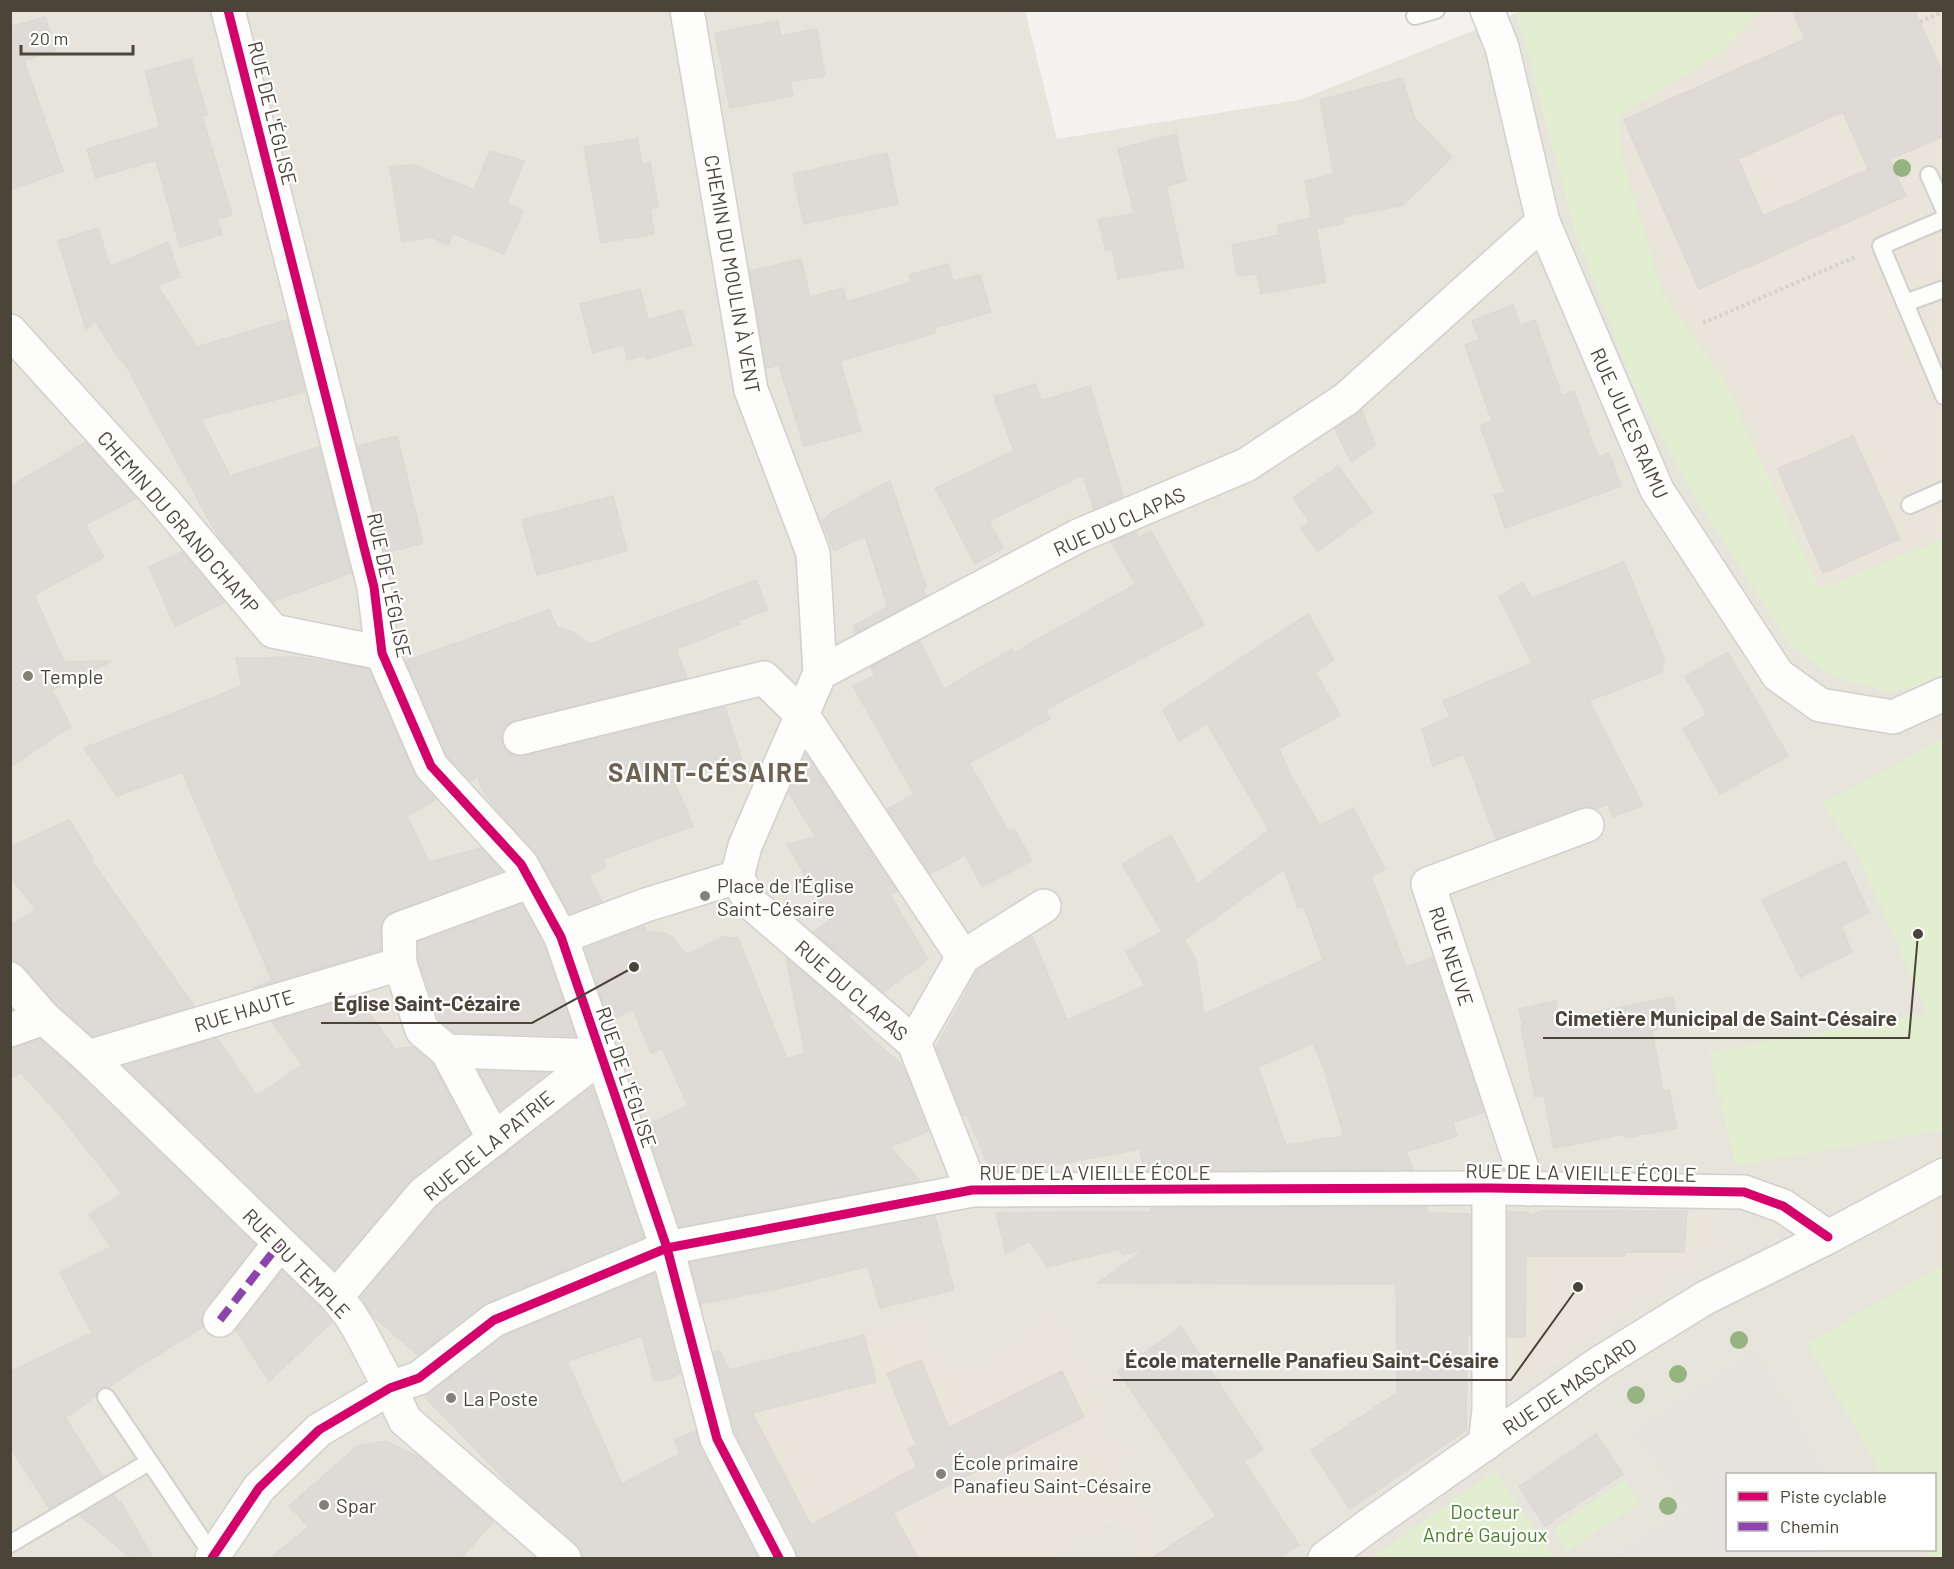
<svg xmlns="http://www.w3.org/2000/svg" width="1954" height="1569" viewBox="0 0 1954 1569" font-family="Barlow,sans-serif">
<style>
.residential{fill:#e7e4dc;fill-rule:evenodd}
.education{fill:#eae5da}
.green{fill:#e1eecf}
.parking{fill:#e6e3df}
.building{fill:#dedbd6;stroke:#dcd9d4;stroke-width:1.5;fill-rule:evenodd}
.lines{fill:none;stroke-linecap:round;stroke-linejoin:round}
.lane-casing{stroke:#d2d0cb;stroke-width:20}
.street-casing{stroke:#d2d0cb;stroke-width:36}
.path{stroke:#d3d2cc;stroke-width:4;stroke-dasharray:3 3;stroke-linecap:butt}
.lane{stroke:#fdfdfc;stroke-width:16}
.street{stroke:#fdfdfc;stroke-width:33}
.quiet{stroke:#8e44ad;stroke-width:8;stroke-dasharray:15 8;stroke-linecap:butt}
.cycleway-casing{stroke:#fff;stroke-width:13}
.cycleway{stroke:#d6006c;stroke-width:9}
.tree{fill:#96b382}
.poi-dot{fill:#868178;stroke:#fff;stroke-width:2}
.labels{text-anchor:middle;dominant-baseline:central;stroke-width:4.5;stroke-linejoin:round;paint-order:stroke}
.street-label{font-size:20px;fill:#4b4439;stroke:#fff}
.poi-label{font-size:20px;fill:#4b4439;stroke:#fff;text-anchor:start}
.park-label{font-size:20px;fill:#4a7f2a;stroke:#fff}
.district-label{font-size:26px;font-weight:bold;letter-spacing:1.5px;fill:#6e6250;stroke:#fff}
.leader{fill:none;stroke:#4b4439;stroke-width:2}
.callout-dot{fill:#4b4439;stroke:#fff;stroke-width:2}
.callout-label{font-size:21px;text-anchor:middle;font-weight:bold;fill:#4b4439;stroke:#fff;stroke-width:4.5;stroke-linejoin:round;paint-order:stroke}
</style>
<rect width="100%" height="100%" fill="#f4f2ee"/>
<path class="residential" d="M 11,11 L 1025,11 L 1057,139 L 1299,100 L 1517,13 L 1576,234 L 1632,382 L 1689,487 L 1790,645 L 1925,684 L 1943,675 L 1943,1558 L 11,1558 ZM 1728,1474 L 1934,1474 L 1934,1550 L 1728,1550 Z"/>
<g class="education">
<polygon points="1521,10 1943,11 1943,674 1891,692 1835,678 1790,645 1689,487 1632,382 1576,234 1517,13"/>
<polygon points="1724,1210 1724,1238 1520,1388 1501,1390 1501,1212"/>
<polygon points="1060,1310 1169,1558 1139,1558 1119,1515 1051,1558 795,1558 730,1433 713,1374 932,1319 951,1388"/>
</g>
<g class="green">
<polygon points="1521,11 1760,11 1721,53 1617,117 1624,164 1663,294 1723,379 1820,589 1943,539 1943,675 1925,684 1891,692 1835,678 1790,645 1689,487 1632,382 1576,234 1517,13"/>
<polygon points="1943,739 1943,1130 1736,1166 1709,1052 1927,1013 1858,855 1822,804"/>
<polygon points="1943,1265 1944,1558 1931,1558 1926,1550 1934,1550 1934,1474 1882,1474 1807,1344"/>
<polygon points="1494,1471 1555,1558 1372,1558"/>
<polygon points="1624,1480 1640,1503 1568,1551 1553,1530"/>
</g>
<polygon class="parking" points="1757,1350 1826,1474 1728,1474 1728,1550 1821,1550 1809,1558 1612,1558 1688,1510 1635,1432"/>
<g class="building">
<polygon points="1792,10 1914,10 1944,75 1944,136 1868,169 1843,112 1738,159 1763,216 1890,160 1906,196 1699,289 1624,120 1805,39"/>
<polygon points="45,17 56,50 24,61 63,171 10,190 10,27"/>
<polygon points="778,21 781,36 817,29 825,76 790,82 793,96 730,108 715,33"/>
<polygon points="191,59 207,115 202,116 232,215 217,219 222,234 180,247 156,160 96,178 87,149 160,127 145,71"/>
<polygon points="1402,78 1415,119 1452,157 1403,205 1343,217 1344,223 1316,229 1326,282 1261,294 1257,274 1237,276 1232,245 1280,235 1278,225 1312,218 1305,181 1334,174 1320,100"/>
<polygon points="1176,134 1186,181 1166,186 1184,267 1118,279 1112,249 1106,251 1098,220 1134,213 1118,149"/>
<polygon points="637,139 642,164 650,162 658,207 650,209 654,234 601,243 584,147"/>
<polygon points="490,151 524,161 507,203 523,211 504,254 453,233 448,245 432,237 402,242 390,167 414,165 474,190"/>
<polygon points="887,153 898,204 804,224 793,174"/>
<polygon points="98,228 110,267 168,242 180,277 157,285 197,347 287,320 305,392 201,419 230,476 319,447 351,573 273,601 217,535 219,535 213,528 123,360 121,361 95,321 86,329 58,241"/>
<polygon points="801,259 810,297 843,288 847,302 912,282 909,275 948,264 953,281 980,275 991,312 934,328 935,333 840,361 861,431 804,446 779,365 766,368 750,271"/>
<polygon points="640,289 648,320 682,310 692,345 646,359 645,355 627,360 624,344 593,353 580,304"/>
<polygon points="1513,305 1520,326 1535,320 1562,396 1574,391 1598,457 1609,453 1621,486 1505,528 1494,495 1505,492 1480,426 1492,421 1465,345 1479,340 1472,321"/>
<polygon points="1035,384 1041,401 1090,386 1123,496 1094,509 1083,475 989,521 1003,548 975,564 935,488 1014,451 994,397"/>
<polygon points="1362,410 1375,445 1351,462 1335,429"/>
<polygon points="397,436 423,543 385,553 358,446"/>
<polygon points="1853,436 1900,539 1823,573 1778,469"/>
<polygon points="86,442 136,498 85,525 104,557 34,595 64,662 112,661 52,690 71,726 10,767 10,487"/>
<polygon points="1338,466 1372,512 1318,551 1301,529 1310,522 1293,498"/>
<polygon points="890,481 926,587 923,590 926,596 856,633 853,626 888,607 865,536 834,551 822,521 834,511"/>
<polygon points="613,496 627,551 537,575 522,520"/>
<polygon points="1151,531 1204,625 1045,710 1050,719 969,763 1009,832 1015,830 1032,861 982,886 965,855 930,874 887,809 914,794 853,686 875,675 871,667 920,641 944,689 1012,649 1014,653 1136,584 1111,542 1136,532 1138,538"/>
<polygon points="182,552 225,602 175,626 149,567"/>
<polygon points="1624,562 1664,658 1662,672 1589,701 1643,805 1613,817 1608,804 1596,809 1590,806 1581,807 1496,839 1464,754 1433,766 1422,729 1450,717 1443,701 1532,663 1499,597 1522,582 1532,598"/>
<polygon points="756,580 768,610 738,621 740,624 676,649 687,678 516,720 507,724 502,732 502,742 506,751 514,756 524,756 725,707 742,761 674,781 693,826 602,859 606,866 589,876 602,902 570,914 537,855 492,804 481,788 478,776 470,781 447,756 406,661 549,610 557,627 572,632 590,644"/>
<path d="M 1308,614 L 1334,660 L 1315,672 L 1340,715 L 1279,749 L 1291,776 L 1320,826 L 1353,808 L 1385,869 L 1371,876 L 1406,967 L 1432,958 L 1484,1112 L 1453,1122 L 1457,1136 L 1406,1152 L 1413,1170 L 1144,1171 L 1140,1149 L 1023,1171 L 991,1171 L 967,1115 L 963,1116 L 936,1047 L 978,970 L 1032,936 L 1067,1020 L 1145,986 L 1126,952 L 1162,931 L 1122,864 L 1171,835 L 1198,884 L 1269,830 L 1207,723 L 1179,741 L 1163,710 ZM 1284,869 L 1298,908 L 1304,906 L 1323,960 L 1204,1014 L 1196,960 L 1184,940 ZM 1313,1043 L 1325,1072 L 1344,1136 L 1286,1145 L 1258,1067 Z"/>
<polygon points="1728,652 1788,756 1720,794 1683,729 1707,714 1685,677"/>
<polygon points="297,657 369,669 414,774 436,799 407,816 429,862 481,848 502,871 392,912 383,919 380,929 381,950 254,988 272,980 182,772 117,796 84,748 242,686 236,658"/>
<polygon points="806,754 897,891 890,895 928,959 883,992 814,932 831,919 787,844 816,837 789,793"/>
<polygon points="69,820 93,858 91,860 194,1006 93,1036 57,1005 24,967 17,962 10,961 10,925 36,910 10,876 10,847"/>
<polygon points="1845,861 1869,913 1841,926 1852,952 1800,977 1762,900"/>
<polygon points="522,904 544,945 575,1036 454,1032 440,1020 419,961 418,942"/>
<polygon points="644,926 647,932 666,933 672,937 687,955 723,937 738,938 787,1059 805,1053 786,958 852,1014 848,1017 903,1066 928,1131 890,1147 920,1181 680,1227 645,1126 688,1106 662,1048 651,1053 633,1009 609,1021 585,948"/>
<polygon points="357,996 395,1049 413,1047 432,1063 470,1134 410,1181 335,1270 124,1066 217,1038 257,1096 302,1065 272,1022"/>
<polygon points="1673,997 1678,1025 1652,1031 1663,1091 1669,1090 1677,1128 1625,1138 1623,1134 1554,1148 1544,1095 1535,1097 1521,1026 1523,1026 1519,1009 1556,1001 1559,1019"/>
<polygon points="40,1039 75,1071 255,1245 205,1308 201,1318 203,1327 149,1360 109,1387 101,1388 96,1396 65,1418 103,1477 49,1508 10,1447 10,1372 92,1333 60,1273 111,1247 89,1215 122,1194 58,1113 21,1073 10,1078 10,1048"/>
<polygon points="479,1071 548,1073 500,1110"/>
<polygon points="592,1087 644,1237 487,1303 418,1355 372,1315 360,1297 437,1207"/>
<polygon points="1426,1207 1428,1213 1470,1214 1470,1336 1467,1336 1466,1430 1350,1509 1311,1450 1397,1393 1396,1284 1098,1283 1145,1249 1122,1255 1120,1249 1047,1267 1030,1241 1006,1254 996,1213 1152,1212 1151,1208"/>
<polygon points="1543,1211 1687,1211 1684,1252 1625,1252 1625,1256 1526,1256 1525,1337 1508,1337 1508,1212 1528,1212 1529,1215"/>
<polygon points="935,1216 954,1290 880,1308 868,1266 790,1286 701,1304 690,1263"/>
<polygon points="282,1271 322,1310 332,1322 269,1381 236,1330"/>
<polygon points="654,1274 680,1373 669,1379 654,1381 642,1336 567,1361 622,1484 680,1454 675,1440 696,1431 700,1448 758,1558 582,1558 581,1551 576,1544 515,1490 425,1397 504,1336"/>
<polygon points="1181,1327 1263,1449 1244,1462 1299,1545 1278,1558 1152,1558 1216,1516 1118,1371"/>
<polygon points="864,1335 876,1382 752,1413 811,1525 917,1467 908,1449 916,1445 887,1374 921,1360 949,1428 1062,1371 1084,1417 893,1513 918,1558 798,1558 796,1549 735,1432 714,1352 719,1350 730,1370"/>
<polygon points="1596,1434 1623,1474 1545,1526 1519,1487"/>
<polygon points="386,1441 421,1458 493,1522 461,1558 270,1558 309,1527 289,1506 358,1446"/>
<polygon points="114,1495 119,1503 121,1502 153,1558 131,1558 80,1515"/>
</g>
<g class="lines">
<g class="lane-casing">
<g id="lane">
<polyline points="1415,16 1436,10"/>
<polyline points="1929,175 1944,209"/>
<polyline points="1944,219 1881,246 1944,396"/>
<polyline points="1905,303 1944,289"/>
<polyline points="1910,505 1944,490"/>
<polyline points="106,1397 213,1556"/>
<polyline points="10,1544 149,1462"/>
</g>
</g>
<g class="street-casing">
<g id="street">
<polyline points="228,10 374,587 382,653 431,766 521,864 561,937 667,1248 717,1439 779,1558"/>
<polyline points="687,10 751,390 813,553 820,673"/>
<polyline points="1487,10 1502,47 1543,222 1657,490 1778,675 1820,705 1893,717 1944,694"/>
<polyline points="10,331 164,501 273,631 382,653"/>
<polyline points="520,738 764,678 803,716 963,957"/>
<polyline points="737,877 745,846 820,673 1078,536 1246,465 1346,399 1543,222"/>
<polyline points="530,881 399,929 400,964 422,1030 447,1051 601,1056"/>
<polyline points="561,937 646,905 737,877 751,903 914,1043 972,1190"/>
<polyline points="10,979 44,1018 88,1057 336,1297 349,1313 359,1329 390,1388 405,1420 564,1558"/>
<polyline points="10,1030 44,1018"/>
<polyline points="914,1043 963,957 1044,906"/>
<polyline points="447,1051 494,1139"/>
<polyline points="88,1057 400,964"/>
<polyline points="1529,1189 1428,884 1587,825"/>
<polyline points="336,1297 424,1193 601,1056"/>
<polyline points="220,1320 280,1243"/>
<polyline points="1485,1444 1489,1410 1489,1188"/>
<polyline points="212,1558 259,1488 319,1430 390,1388 419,1378 494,1320 667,1248 972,1190 1489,1188 1744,1192 1783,1206 1828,1237"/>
<polyline points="1325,1558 1368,1526 1598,1364 1705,1298 1828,1237 1944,1175"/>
</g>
</g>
<g class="path">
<polyline points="1920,22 1944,11"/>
<polyline points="1703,323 1855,257"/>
</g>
<use href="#lane" class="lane"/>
<use href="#street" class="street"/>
<polyline class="quiet" points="220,1320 280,1243"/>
<g class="cycleway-casing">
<g id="cycleway">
<polyline points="228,10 374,587 382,653 431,766 521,864 561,937 667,1248 717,1439 779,1558"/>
<polyline points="212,1558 259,1488 319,1430 390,1388 419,1378 494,1320 667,1248 972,1190 1489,1188 1744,1192 1783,1206 1828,1237"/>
</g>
</g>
<use href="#cycleway" class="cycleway"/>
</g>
<g class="tree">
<circle cx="1902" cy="168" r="9"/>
<circle cx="1739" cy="1340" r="9"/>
<circle cx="1678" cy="1374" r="9"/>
<circle cx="1636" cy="1395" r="9"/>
<circle cx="1668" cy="1506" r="9"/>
</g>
<g class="poi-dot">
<circle cx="28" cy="676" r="6"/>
<circle cx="705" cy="896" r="6"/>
<circle cx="451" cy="1398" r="6"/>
<circle cx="941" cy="1474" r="6"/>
<circle cx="324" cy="1505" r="6"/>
</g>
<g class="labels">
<g class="street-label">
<text transform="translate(273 113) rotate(76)">RUE DE L'ÉGLISE</text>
<text transform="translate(733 274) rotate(80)">CHEMIN DU MOULIN À VENT</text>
<text transform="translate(1630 423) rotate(66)">RUE JULES RAIMU</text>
<text transform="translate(1119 521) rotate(-24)">RUE DU CLAPAS</text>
<text transform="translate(179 522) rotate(49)">CHEMIN DU GRAND CHAMP</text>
<text transform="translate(390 585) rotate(78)">RUE DE L'ÉGLISE</text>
<text transform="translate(1452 956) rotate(72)">RUE NEUVE</text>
<text transform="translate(852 990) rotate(41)">RUE DU CLAPAS</text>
<text transform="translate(244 1010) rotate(-17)">RUE HAUTE</text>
<text transform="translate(627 1077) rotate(71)">RUE DE L'ÉGLISE</text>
<text transform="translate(488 1145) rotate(-39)">RUE DE LA PATRIE</text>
<text x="1095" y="1172">RUE DE LA VIEILLE ÉCOLE</text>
<text transform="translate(1581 1172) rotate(1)">RUE DE LA VIEILLE ÉCOLE</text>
<text transform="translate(297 1263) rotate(46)">RUE DU TEMPLE</text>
<text transform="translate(1569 1386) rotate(-34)">RUE DE MASCARD</text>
</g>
<g class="poi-label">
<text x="40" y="676">Temple</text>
<text x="717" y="885">Place de l'Église<tspan x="717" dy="23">Saint-Césaire</tspan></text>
<text x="463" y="1398">La Poste</text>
<text x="953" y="1462">École primaire<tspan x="953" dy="23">Panafieu Saint-Césaire</tspan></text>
<text x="336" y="1505">Spar</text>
</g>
<g class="park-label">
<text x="1485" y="1511">Docteur<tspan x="1485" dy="23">André Gaujoux</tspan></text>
</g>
<g class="district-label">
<text x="709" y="771">SAINT-CÉSAIRE</text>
</g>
</g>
<path class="leader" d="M634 967L532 1023H321M1918 934L1909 1038H1543M1578 1287L1511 1380H1113"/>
<g class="callout-dot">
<circle cx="634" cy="967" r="6"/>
<circle cx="1918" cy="934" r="6"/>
<circle cx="1578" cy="1287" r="6"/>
</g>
<g class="callout-label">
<text x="427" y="1011">Église Saint-Cézaire</text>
<text x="1726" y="1026">Cimetière Municipal de Saint-Césaire</text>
<text x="1312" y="1368">École maternelle Panafieu Saint-Césaire</text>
</g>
<rect width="1954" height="1569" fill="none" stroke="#4b4439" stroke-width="24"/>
<rect x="1726" y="1473" width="210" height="78" fill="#ffffff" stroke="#b7b4b0" stroke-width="1.5"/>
<rect x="1738" y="1492" width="30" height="9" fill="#d6006c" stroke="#b7b4b0" stroke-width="1.5"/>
<text x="1780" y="1503" font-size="18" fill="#4b4439">Piste cyclable</text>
<rect x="1738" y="1522" width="30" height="9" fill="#8e44ad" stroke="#b7b4b0" stroke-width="1.5"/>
<text x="1780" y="1533" font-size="18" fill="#4b4439">Chemin</text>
<path d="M21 45v9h112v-9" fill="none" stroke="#4b4439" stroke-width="3"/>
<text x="30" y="45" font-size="18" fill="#4b4439" stroke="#ffffff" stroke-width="4.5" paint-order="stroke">20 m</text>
</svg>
